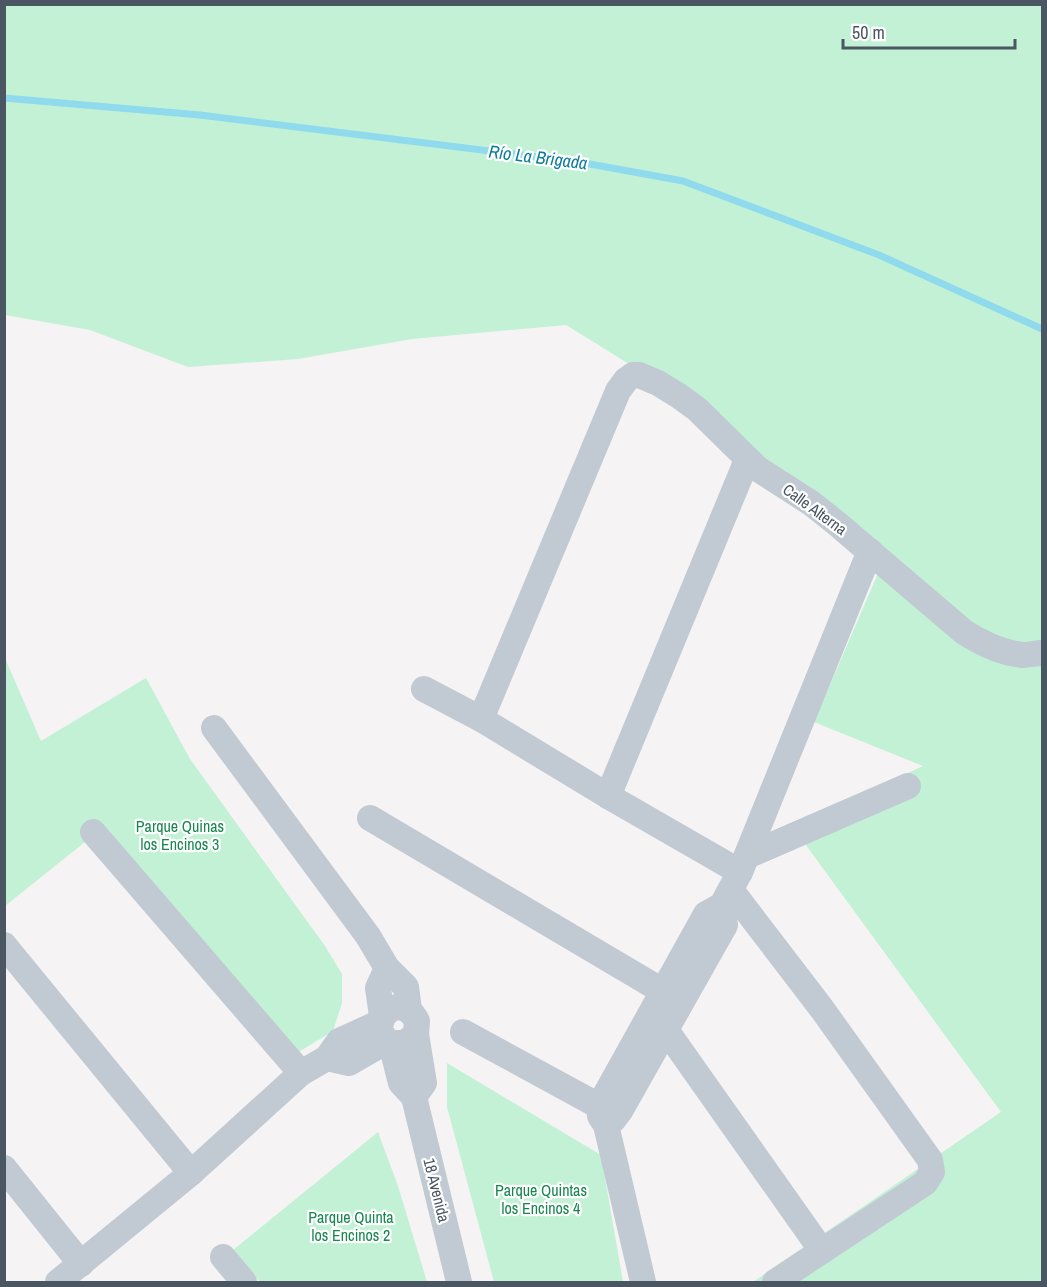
<svg xmlns="http://www.w3.org/2000/svg" width="1047" height="1287" viewBox="0 0 1047 1287" font-family="'Archivo Narrow',sans-serif">
<style>
.green{fill:#c3f1d5}
.lines{fill:none;stroke-linecap:round;stroke-linejoin:round}
.stream{stroke:#90daee;stroke-width:7}
.minor{stroke:#c1cad2;stroke-width:26}
.labels{text-anchor:middle;dominant-baseline:central;stroke-width:4.5;stroke-linejoin:round;paint-order:stroke}
.street-label{font-size:16px;fill:#4a5661;stroke:#fff}
.park-label{font-size:16px;fill:#17864f;stroke:#fff}
.water-label{font-size:18px;font-style:italic;fill:#0c7c9b;stroke:#fff}
</style>
<rect width="100%" height="100%" fill="#f5f3f3"/>
<g class="green">
<polygon points="4,5 1042,5 1042,1282 753,1282 1001,1112 792,826 923,766 814,722 882,564 697,406 566,325 412,339 298,359 188,367 90,330 5,315"/>
<polygon points="4,656 41,741 146,678 190,759 325,946 342,974 342,1003 333,1031 297,1053 277,1042 105,826 5,906"/>
<polygon points="447,1063 601,1155 623,1282 494,1282 447,1107"/>
<polygon points="378,1132 398,1186 427,1282 260,1282 233,1250"/>
</g>
<g class="lines">
<polyline class="stream" points="4,98 200,115 579,162 683,181 879,255 1042,329"/>
<g class="minor">
<polyline points="424,689 481,719 608,796 740,872"/>
<path d="M 481,719 L 618,391 L 626,380 L 633,375 L 639,375 L 658,383 L 679,396 L 697,409 L 758,469 L 811,503 L 835,522 L 964,632 C 981,643 1002,653 1023,655 C 1029,655 1036,653 1042,653"/>
<polyline points="214,728 368,936 387,968 406,987 409,1010"/>
<polyline points="608,796 747,460"/>
<polyline points="370,818 681,1002"/>
<polyline points="93,832 301,1073"/>
<polyline points="747,856 908,786"/>
<polyline points="731,890 822,1009 930,1160 932,1172 925,1183 775,1282"/>
<polyline points="4,945 191,1173"/>
<polyline points="382,1016 378,988 387,968"/>
<polyline points="666,1030 822,1251"/>
<polyline points="463,1032 599,1106"/>
<polyline points="391,1043 401,1083 414,1097"/>
<polyline points="327,1058 349,1063 387,1041"/>
<polyline points="414,1097 459,1282"/>
<path d="M 414,1097 L 424,1083 L 416,1034 L 417,1021 C 399,987 362,1025 391,1043 L 405,1043 L 416,1034"/>
<polyline points="606,1125 614,1119 620,1111 725,925 722,905"/>
<polyline points="4,1168 81,1264"/>
<polyline points="223,1257 244,1282"/>
<polyline points="58,1282 191,1173 301,1073 327,1058 339,1041 381,1022"/>
<polyline points="643,1282 606,1125 600,1116 599,1106 706,914 722,905 740,872 870,551"/>
</g>
</g>
<g class="labels">
<g class="street-label">
<text transform="translate(815 509) rotate(36)">Calle Alterna</text>
<text transform="translate(437 1190) rotate(76)">18 Avenida</text>
</g>
<g class="park-label">
<text x="180" y="826">Parque Quinas<tspan x="180" dy="18">los Encinos 3</tspan></text>
<text x="541" y="1190">Parque Quintas<tspan x="541" dy="18">los Encinos 4</tspan></text>
<text x="351" y="1217">Parque Quinta<tspan x="351" dy="18">los Encinos 2</tspan></text>
</g>
<g class="water-label">
<text transform="translate(538 157) rotate(7)">Río La Brigada</text>
</g>
</g>
<rect width="1047" height="1287" fill="none" stroke="#4a5661" stroke-width="12"/>
<path d="M843 39v9h172v-9" fill="none" stroke="#4a5661" stroke-width="3"/>
<text x="852" y="39" font-size="18" fill="#4a5661" stroke="#ffffff" stroke-width="4.5" paint-order="stroke">50 m</text>
</svg>
